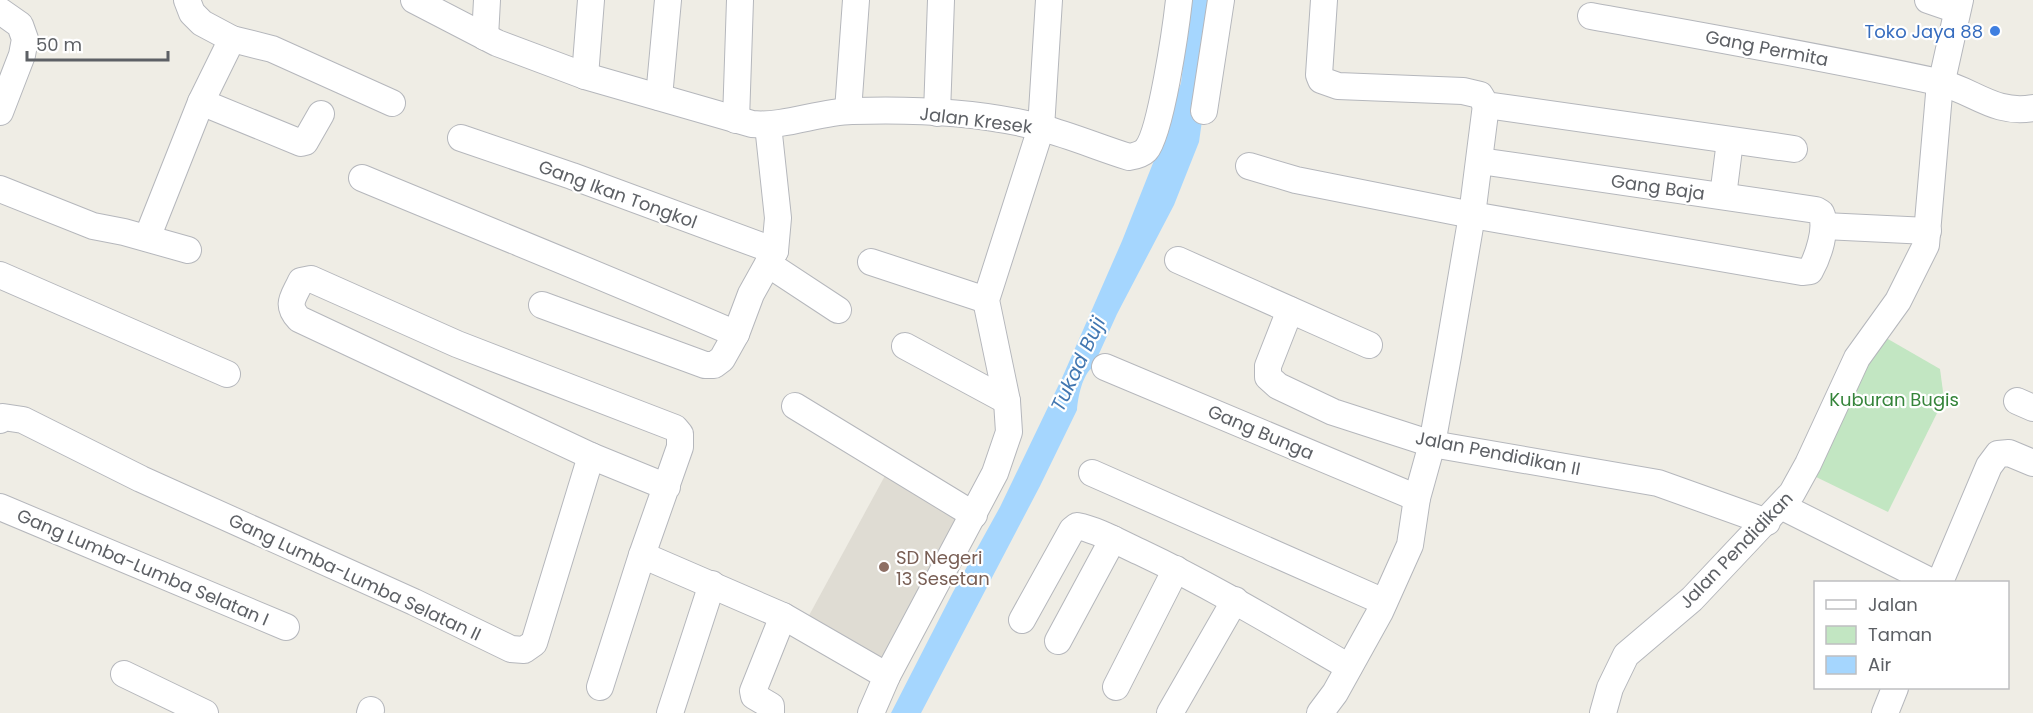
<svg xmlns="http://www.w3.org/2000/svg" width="2033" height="713" viewBox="0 0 2033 713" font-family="Poppins,sans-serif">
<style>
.education{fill:#dfdcd3}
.green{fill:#c2e6c2}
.water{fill:#a5d6fe}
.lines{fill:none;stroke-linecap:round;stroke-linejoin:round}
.minor-casing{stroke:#b5b7bc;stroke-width:28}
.minor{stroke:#fff;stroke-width:26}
.shop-dot{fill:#3f7fe0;stroke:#fff;stroke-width:2}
.education-dot{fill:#8d6e63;stroke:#fff;stroke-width:2}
.labels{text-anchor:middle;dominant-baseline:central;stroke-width:4.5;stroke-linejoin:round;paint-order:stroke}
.shop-label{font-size:18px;fill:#366cbe;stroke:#fff;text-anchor:end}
.street-label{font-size:18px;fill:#5d6065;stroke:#fff}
.park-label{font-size:18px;fill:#35843a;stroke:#fff}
.education-label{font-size:18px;fill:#785e54;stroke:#fff;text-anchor:start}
.water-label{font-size:20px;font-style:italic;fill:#4277b1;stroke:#fff}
</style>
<rect width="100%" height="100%" fill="#efede5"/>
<polygon class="education" points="887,472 963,512 881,662 806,621"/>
<polygon class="green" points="1881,335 1940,369 1944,399 1888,512 1812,475"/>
<path class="water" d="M 1191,0 L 1219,0 L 1199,142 L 1174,205 L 1117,314 L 1093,367 C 1082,375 1078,397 1077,410 L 1040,486 L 921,713 L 891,713 L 953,592 L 1000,507 L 1062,378 L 1122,241 L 1153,163 L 1181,83 Z"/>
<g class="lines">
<g class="minor-casing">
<g id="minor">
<polyline points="187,0 192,13 202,23 232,39 272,49 392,103"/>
<path d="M 414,0 L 497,43 L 585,76 L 752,124 C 785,127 818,112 852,111 C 913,109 983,112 1042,128 C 1072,136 1100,148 1129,157 C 1135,156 1142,154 1146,150 C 1161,133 1176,27 1179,0"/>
<polyline points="1324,0 1319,75 1321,80 1338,86 1463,91 1480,95 1486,105 1794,149"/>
<polyline points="1928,0 1957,10"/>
<polyline points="0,11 20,25 25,39 22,55 0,112"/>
<path d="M 1591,16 C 1707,37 1823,57 1938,82 C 1973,90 1994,115 2033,108"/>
<polyline points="485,37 487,0"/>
<polyline points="585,76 591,0"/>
<polyline points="659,97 668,0"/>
<polyline points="201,102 301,143 305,142 321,114"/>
<polyline points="848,111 856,0"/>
<polyline points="1204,111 1221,0"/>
<polyline points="937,113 941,0"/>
<polyline points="736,120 740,0"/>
<polyline points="461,138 572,176 775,251"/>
<path d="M 1249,166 L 1296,180 L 1472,215 L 1802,272 L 1810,271 C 1818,257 1828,228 1821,213 L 1816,210 L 1480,161"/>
<path d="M 362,178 C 487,230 612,280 736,334"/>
<polyline points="0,189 93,226 124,232 188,250"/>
<polyline points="1723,196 1730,141"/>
<polyline points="1824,226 1928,231"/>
<polyline points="147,238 201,102 232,39"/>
<polyline points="1178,260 1369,345"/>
<polyline points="871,262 986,300"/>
<polyline points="768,264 838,310"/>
<polyline points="0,275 227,374"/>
<polyline points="542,305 705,365 714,365 722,359 736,334 751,294 775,251 778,218 768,125"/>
<polyline points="1290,310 1268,366 1268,377 1278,386 1333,412 1432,444 1658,483 1767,522"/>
<polyline points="905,346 1007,401"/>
<polyline points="1105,367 1417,498"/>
<polyline points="2017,401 2033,408"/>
<polyline points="795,406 974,515"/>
<polyline points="0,420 3,417 23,420 141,479 414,602 511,649 524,650 534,643 591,456"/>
<polyline points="1092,473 1384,602"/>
<polyline points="1781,506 1932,582"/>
<polyline points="0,507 286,627"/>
<polyline points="642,555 783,616 887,676"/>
<polyline points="1940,582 1989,466 1998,454 2009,453 2033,463"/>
<path d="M 1022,620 L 1072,530 L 1077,526 C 1098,530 1120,543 1140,552 C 1212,586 1280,627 1349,667"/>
<polyline points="1058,641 1113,539"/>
<polyline points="124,674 205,713"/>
<path d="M 600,687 L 642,555 L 680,447 L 680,434 L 675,428 L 457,344 L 311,279 L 301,281 C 294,297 285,304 299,319 L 591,456 L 667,487"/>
<polyline points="1116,687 1176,569"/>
<polyline points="370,713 371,710"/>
<polyline points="670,713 712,584"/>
<polyline points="771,713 771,706 754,696 753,691 783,616"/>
<polyline points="871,713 887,676 995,473 1009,432 1007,401 986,300 1041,128 1049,0"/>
<polyline points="1170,713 1235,600"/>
<polyline points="1320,713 1335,693 1380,612 1410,545 1417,498 1432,444 1448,356 1472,215 1486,105"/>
<polyline points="1603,713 1610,688 1626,655 1692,599 1792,493 1808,464 1857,358 1898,301 1926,245 1939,94 1960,0"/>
<polyline points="1885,713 1895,688"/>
</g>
</g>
<use href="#minor" class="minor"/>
</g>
<circle class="shop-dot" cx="1995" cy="31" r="6"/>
<circle class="education-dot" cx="884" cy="567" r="6"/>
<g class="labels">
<g class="shop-label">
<text x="1983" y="31">Toko Jaya 88</text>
</g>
<g class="street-label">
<text transform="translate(1767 48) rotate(11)">Gang Permita</text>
<text transform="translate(976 120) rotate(7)">Jalan Kresek</text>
<text transform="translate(1658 187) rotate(8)">Gang Baja</text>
<text transform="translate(618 194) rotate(20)">Gang Ikan Tongkol</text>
<text transform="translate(1261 432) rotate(23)">Gang Bunga</text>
<text transform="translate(1498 453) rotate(11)">Jalan Pendidikan II</text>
<text transform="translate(1736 550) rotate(-46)">Jalan Pendidikan</text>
<text transform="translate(143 567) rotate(23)">Gang Lumba-Lumba Selatan I</text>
<text transform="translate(355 577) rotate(25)">Gang Lumba-Lumba Selatan II</text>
</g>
<g class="park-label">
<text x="1894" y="399">Kuburan Bugis</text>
</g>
<g class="education-label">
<text x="896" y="557">SD Negeri<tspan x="896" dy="21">13 Sesetan</tspan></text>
</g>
<g class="water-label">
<text transform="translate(1078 364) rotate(-65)">Tukad Buji</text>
</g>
</g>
<rect x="1814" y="581" width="195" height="108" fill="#ffffff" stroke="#bebfc1" stroke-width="1.5"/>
<rect x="1826" y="600" width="30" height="9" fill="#ffffff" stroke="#bebfc1" stroke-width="1.5"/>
<text x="1868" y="611" font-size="18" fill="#5d6065">Jalan</text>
<rect x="1826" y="626" width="30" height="18" fill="#c2e6c2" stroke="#bebfc1" stroke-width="1.5"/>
<text x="1868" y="641" font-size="18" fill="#5d6065">Taman</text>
<rect x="1826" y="656" width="30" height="18" fill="#a5d6fe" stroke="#bebfc1" stroke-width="1.5"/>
<text x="1868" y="671" font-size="18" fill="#5d6065">Air</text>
<path d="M27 51v9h141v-9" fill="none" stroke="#5d6065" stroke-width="3"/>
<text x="36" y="51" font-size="18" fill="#5d6065" stroke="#ffffff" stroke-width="4.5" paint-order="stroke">50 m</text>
</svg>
